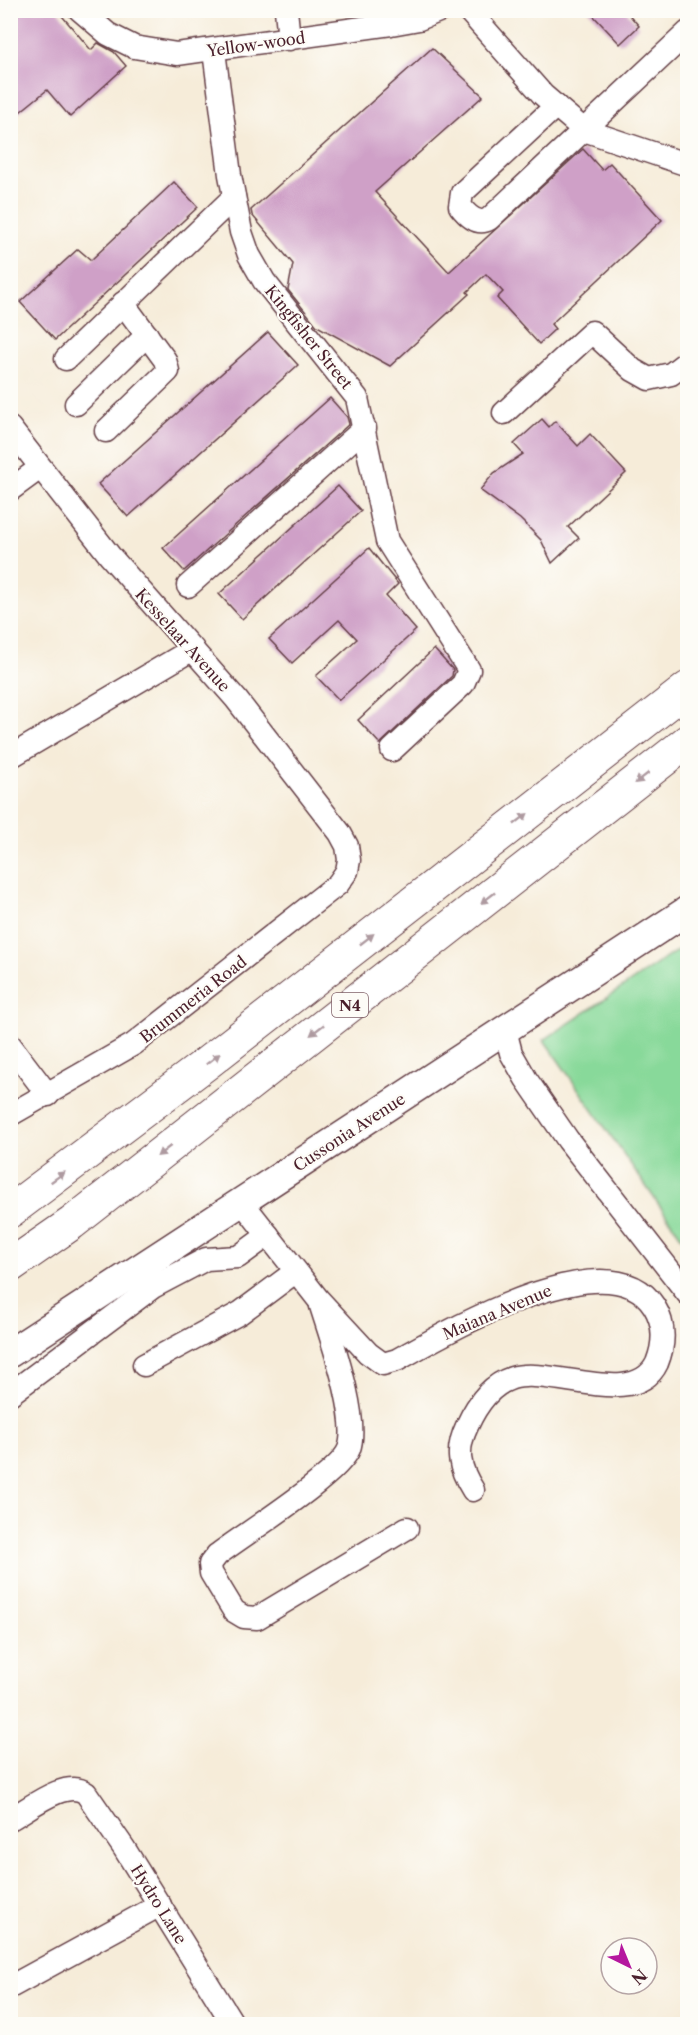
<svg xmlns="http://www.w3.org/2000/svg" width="698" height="2035" viewBox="0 0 698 2035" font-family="'Libre Caslon Text',serif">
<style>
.green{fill:#88d99a;stroke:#697c62;stroke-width:1.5}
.building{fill:#cfa0c7}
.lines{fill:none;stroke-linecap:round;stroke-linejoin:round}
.minor-casing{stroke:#643e45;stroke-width:25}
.major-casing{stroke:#643e45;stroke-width:31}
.highway-casing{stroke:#643e45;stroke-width:35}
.minor{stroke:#fff;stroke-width:22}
.major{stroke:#fff;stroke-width:28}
.highway{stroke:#fff;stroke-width:33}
.oneway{fill:#ae9aa0}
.labels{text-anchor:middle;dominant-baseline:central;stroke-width:4.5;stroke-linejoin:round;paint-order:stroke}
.shield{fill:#fdfcf7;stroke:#806168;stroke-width:1.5}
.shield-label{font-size:15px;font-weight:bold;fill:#4a1f2b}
.street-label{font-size:16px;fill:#4a1f2b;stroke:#fdfcf7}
</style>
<rect width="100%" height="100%" fill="#fdfcf7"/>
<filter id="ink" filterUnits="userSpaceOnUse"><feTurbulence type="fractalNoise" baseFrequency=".0167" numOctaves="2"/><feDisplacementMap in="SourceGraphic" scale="12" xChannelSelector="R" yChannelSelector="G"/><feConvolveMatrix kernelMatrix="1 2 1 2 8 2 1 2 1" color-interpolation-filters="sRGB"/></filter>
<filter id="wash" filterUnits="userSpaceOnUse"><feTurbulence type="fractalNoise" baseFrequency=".008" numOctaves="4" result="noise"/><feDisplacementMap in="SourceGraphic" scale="24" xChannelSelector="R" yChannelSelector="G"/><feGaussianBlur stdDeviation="1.35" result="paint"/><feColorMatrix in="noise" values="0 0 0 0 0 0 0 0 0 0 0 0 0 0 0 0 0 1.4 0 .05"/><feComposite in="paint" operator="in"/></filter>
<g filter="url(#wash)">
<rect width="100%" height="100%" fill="#f6ecd9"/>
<polygon class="green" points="687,944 687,1245 544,1040"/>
<g id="blocks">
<g class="building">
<polygon points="10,10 57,10 91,50 98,43 114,52 126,66 70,117 47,90 10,120"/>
<polygon points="588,10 625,10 639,26 620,44"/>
<polygon points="432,48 483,96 375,192 449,272 583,149 602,170 610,163 662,220 551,324 555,329 539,344 497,298 503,292 486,274 467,292 469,294 390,366 317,326 288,290 293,264 252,215 251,210"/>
<polygon points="174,182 198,207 55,340 20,302 78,249 91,260"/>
<polygon points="268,332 298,365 128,517 98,484"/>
<polygon points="330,398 347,417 349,424 184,571 163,548"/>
<polygon points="542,419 549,427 555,421 578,446 590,434 626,473 568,527 579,538 552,563 541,540 520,519 480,490 494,473 523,454 514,444"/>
<polygon points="338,486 361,511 242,619 219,594"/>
<polygon points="369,548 398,584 386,596 416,630 339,700 316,676 357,639 339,620 292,663 269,639"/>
<polygon points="434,649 453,670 452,676 380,744 358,720"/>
</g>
</g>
</g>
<g filter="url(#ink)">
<use href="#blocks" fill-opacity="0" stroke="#643e45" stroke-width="1.5"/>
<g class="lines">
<g class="minor-casing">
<g id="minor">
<polyline points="80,10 108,34 134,47 177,54 391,24 419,19 441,10"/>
<polyline points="286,10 289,39"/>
<polyline points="468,10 543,95 584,130 688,165"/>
<polyline points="214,51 230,175 241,232 249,255 264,281 357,398 387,541 469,670 463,684 392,750"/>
<path d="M 556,106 L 462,193 L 460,206 C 467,215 477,226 489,219 L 688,32"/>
<polyline points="66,359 234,197"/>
<polyline points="76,404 147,335"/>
<polyline points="504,413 592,332 633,370 649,379 671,374 688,361"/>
<polyline points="10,428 110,556 236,699 340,833 347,846 349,860 347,871 338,884 134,1044 10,1115"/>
<polyline points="106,431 168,371 165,360 123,303"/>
<polyline points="10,490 40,468"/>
<polyline points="188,586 365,428"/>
<polyline points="10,757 193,649"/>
<polyline points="505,1030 511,1053 526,1079 568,1140 688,1294"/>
<polyline points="10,1045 48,1095"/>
<path d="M 242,1202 L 318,1299 L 368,1353 L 383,1364 L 397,1360 C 447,1332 610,1236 654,1306 C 665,1324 665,1343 657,1363 C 635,1410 552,1366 512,1378 C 490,1385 476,1406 467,1426 C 455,1451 459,1468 473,1490"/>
<path d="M 321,1306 C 331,1338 360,1419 349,1449 C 339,1475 243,1535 217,1555 L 210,1564 L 211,1573 L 234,1611 L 244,1617 L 257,1618 L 407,1528"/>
<polyline points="144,1365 240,1313 295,1272"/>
<polyline points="10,1394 153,1287 206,1259 238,1257 268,1235"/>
<path d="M 10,1819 C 29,1809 66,1778 86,1793 L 124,1848 L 233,2024"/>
<polyline points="10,1987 160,1905"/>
</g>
</g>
<g class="major-casing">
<polyline id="major" points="10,1353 688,910"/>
</g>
<g class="highway-casing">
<g id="highway">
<polyline points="10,1211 207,1063 688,688"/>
<polyline points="10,1266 72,1223 688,741"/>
</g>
</g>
<use href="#minor" class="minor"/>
<use href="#major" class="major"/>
<use href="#highway" class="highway"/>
</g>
<defs><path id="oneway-solid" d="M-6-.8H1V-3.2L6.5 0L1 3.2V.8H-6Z" transform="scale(1.5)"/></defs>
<g class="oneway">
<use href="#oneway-solid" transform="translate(642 778) rotate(142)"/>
<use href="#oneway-solid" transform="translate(521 819) rotate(-38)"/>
<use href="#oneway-solid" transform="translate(488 898) rotate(142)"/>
<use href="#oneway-solid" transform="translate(367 939) rotate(-38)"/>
<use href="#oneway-solid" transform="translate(317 1030) rotate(142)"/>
<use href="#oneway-solid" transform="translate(213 1059) rotate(-38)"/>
<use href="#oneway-solid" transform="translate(164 1151) rotate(142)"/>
<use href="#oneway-solid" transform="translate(58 1177) rotate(-36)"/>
</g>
</g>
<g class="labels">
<rect class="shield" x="332" y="993" width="36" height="24" rx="4.5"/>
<g class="shield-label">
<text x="350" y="1005">N4</text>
</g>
<g class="street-label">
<text transform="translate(256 44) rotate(-8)">Yellow-wood</text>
<text transform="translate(309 337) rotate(51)">Kingfisher Street</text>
<text transform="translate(183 640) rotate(48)">Kesselaar Avenue</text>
<text transform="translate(193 999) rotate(-38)">Brummeria Road</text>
<text transform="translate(349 1132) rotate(-33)">Cussonia Avenue</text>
<text transform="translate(497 1312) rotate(-23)">Maiana Avenue</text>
<text transform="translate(159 1904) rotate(58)">Hydro Lane</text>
</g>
</g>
<rect width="698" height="2035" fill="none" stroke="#fdfcf7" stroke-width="36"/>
<g transform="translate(629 1966) rotate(137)"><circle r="28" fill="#fdfcf7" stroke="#b5a4a5" stroke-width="1.5"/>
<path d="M0-4.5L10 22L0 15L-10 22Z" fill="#b5179e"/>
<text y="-9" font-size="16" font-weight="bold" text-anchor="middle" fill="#4a1f2b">N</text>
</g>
</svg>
